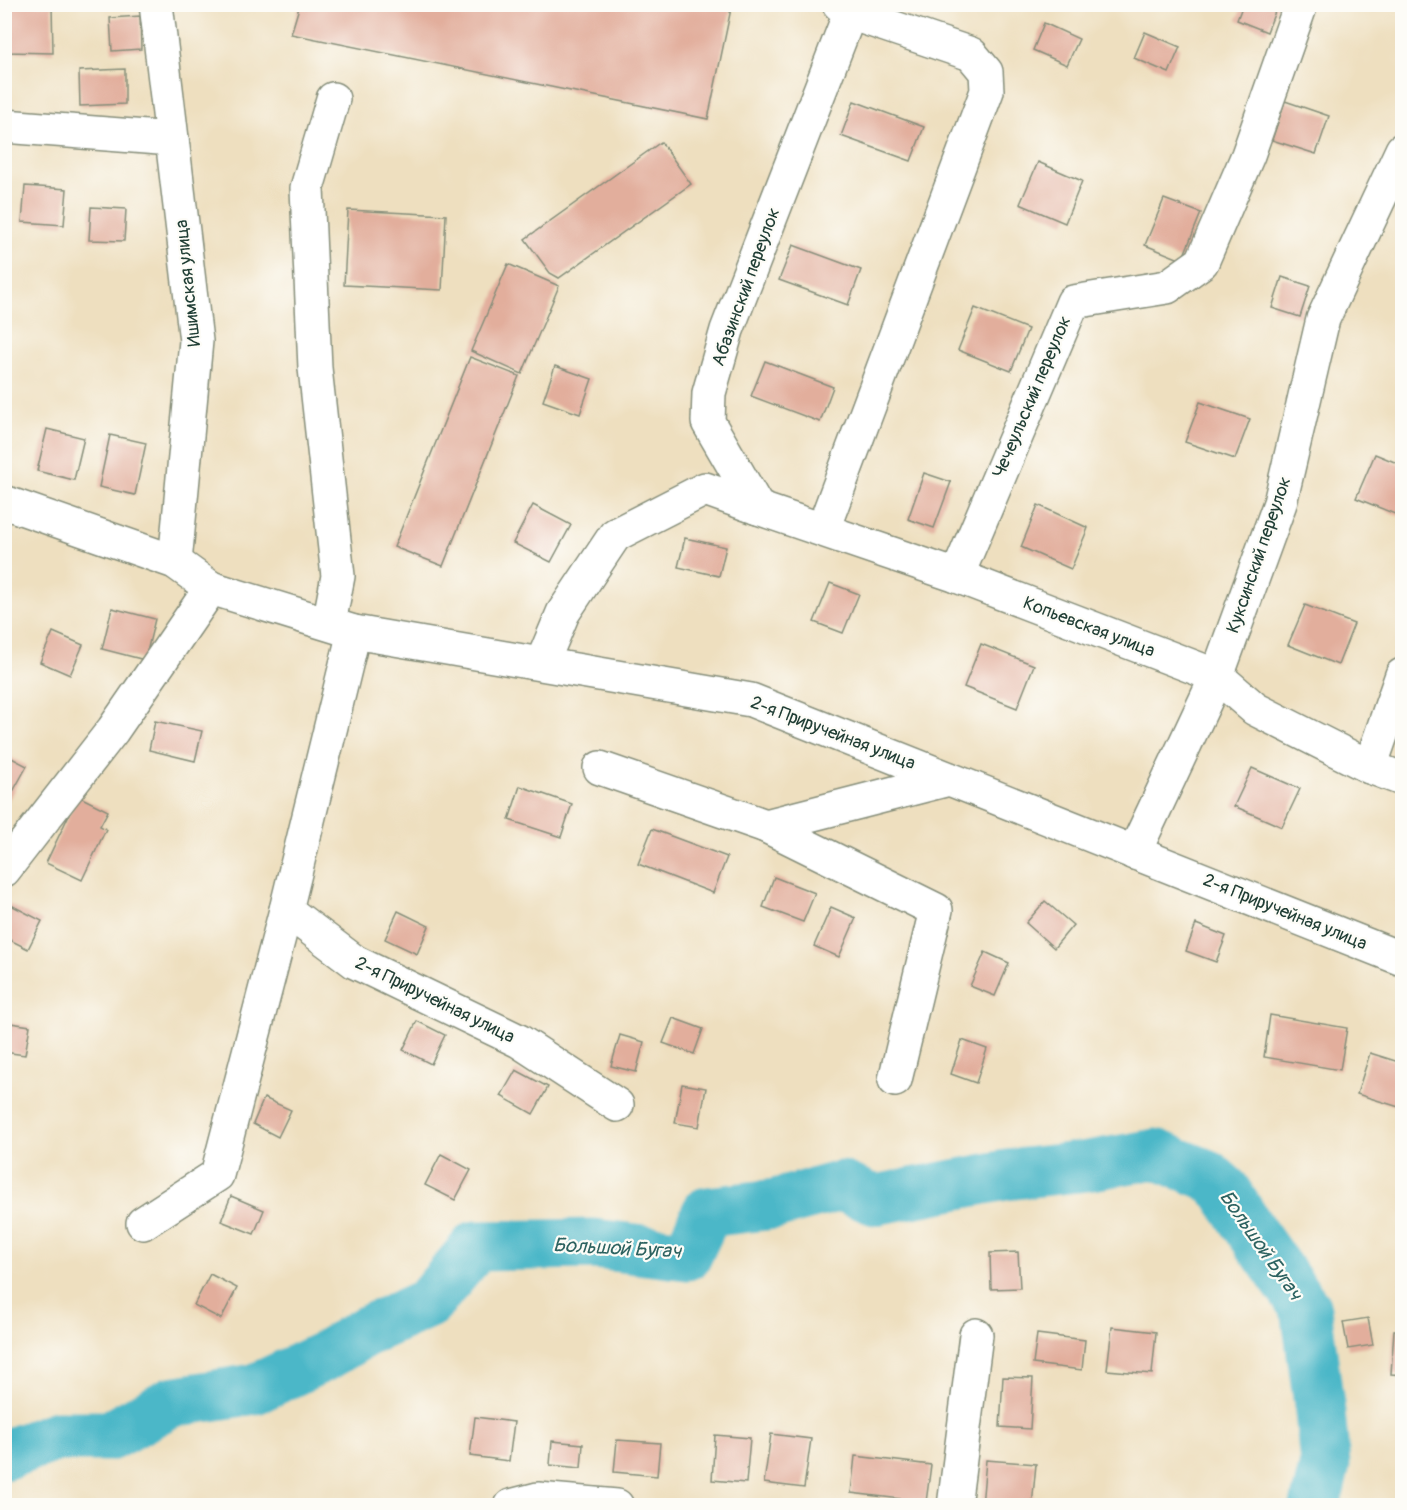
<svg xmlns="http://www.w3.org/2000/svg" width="1407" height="1510" viewBox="0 0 1407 1510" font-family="Pangolin,sans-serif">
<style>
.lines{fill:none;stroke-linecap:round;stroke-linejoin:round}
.river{stroke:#4cb7c8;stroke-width:51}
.building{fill:#e2ae9c}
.minor-casing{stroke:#868e7a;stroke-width:36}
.minor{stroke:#fff;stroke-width:33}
.labels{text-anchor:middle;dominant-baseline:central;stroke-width:4.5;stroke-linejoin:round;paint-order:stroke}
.street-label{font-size:18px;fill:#1f3d34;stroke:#fdfcf7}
.water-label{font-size:20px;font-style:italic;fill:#2c6260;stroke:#fdfcf7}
</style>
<rect width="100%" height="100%" fill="#fdfcf7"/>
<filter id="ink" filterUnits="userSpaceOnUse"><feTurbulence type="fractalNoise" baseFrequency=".0167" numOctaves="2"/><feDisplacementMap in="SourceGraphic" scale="12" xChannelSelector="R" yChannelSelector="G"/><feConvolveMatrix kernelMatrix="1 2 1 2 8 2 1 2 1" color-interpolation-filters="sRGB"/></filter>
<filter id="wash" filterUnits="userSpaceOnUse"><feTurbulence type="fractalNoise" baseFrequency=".008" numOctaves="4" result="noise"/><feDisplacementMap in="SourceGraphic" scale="24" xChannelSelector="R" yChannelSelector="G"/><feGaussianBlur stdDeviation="1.35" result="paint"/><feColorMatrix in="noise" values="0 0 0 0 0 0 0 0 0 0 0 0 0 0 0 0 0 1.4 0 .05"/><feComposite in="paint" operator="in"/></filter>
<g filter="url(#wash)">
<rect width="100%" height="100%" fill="#eedfbf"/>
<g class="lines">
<polyline class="river" points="4,1455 57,1436 109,1436 171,1402 255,1389 325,1356 366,1331 428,1303 476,1246 594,1244 687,1255 707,1212 775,1204 841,1186 875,1200 1006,1175 1087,1166 1155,1154 1208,1175 1225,1190 1253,1234 1306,1309 1320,1412 1325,1464 1315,1506"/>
</g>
<g id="blocks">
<g class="building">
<polygon points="300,4 732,4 708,119 291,34"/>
<polygon points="1243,4 1278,4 1267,32 1237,20"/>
<polygon points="5,5 52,5 53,53 6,52"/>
<polygon points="140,16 141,49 112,51 110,18"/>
<polygon points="1044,23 1079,39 1067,65 1033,50"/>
<polygon points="1145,32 1180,47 1169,73 1134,58"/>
<polygon points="125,69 125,104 80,106 79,71"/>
<polygon points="854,101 924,127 911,161 841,136"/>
<polygon points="1285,101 1329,116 1316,154 1272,140"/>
<polygon points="661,142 691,184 559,278 550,273 525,239"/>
<polygon points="1038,162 1082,181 1065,223 1020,204"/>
<polygon points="25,186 67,189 64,225 22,222"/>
<polygon points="1164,199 1201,213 1182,260 1145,245"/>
<polygon points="91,207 126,209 124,241 89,240"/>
<polygon points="348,210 446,215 442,290 344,285"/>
<polygon points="793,245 861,270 848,305 779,280"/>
<polygon points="508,264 559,286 522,374 471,351"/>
<polygon points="1282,277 1310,286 1300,317 1272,308"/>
<polygon points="975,308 1028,329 1011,371 958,350"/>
<polygon points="470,357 519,376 443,566 394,547"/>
<polygon points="765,361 833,387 820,422 751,396"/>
<polygon points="555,366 592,379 580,414 543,401"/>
<polygon points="1200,402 1250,419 1235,459 1185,442"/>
<polygon points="47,429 84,438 74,480 37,471"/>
<polygon points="110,435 146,443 135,495 99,487"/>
<polygon points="1375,454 1402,465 1402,517 1356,498"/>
<polygon points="924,473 951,482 934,528 908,519"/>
<polygon points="533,505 571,525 551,562 513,543"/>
<polygon points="1038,505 1088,528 1071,569 1021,547"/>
<polygon points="685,538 726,547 719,576 678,567"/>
<polygon points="830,583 859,594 843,633 814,622"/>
<polygon points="1305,605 1354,624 1338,665 1288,645"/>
<polygon points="112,608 155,619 145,660 102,649"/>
<polygon points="53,632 83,645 70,675 40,662"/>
<polygon points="981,644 1034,665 1017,708 964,687"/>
<polygon points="155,721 202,731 195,761 149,750"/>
<polygon points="4,754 27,766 4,808"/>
<polygon points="1252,768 1300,789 1282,827 1234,806"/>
<polygon points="520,786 572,804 561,837 509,820"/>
<polygon points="78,796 108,811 100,826 106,829 82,880 46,863"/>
<polygon points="652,829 727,857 713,893 638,864"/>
<polygon points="774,877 815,893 803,922 763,907"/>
<polygon points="1045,901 1073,925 1054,948 1026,923"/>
<polygon points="9,904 42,921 28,949 4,937 4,913"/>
<polygon points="831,907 856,918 839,957 814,946"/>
<polygon points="398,911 429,926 417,954 385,939"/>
<polygon points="1196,924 1226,936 1216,962 1186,951"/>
<polygon points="985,952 1009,963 995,996 970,986"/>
<polygon points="1270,1015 1347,1028 1340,1070 1264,1057"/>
<polygon points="673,1018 703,1029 694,1054 663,1043"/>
<polygon points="417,1021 445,1035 431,1064 403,1050"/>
<polygon points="4,1022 30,1026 25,1055 4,1052"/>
<polygon points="620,1035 644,1042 636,1072 611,1066"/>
<polygon points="962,1040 987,1049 976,1083 951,1074"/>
<polygon points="1370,1053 1402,1063 1402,1108 1357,1094"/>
<polygon points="516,1070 548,1087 533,1114 501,1096"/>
<polygon points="682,1084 706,1088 699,1127 675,1123"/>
<polygon points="264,1098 291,1110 278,1137 253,1124"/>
<polygon points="441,1154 471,1170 455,1200 425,1185"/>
<polygon points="231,1196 264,1210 254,1234 221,1221"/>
<polygon points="1018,1252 1020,1288 991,1289 990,1253"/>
<polygon points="210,1274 237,1288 221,1319 194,1305"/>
<polygon points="1368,1318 1373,1345 1348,1349 1343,1322"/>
<polygon points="1112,1327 1156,1332 1152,1374 1107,1370"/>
<polygon points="1394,1330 1402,1330 1402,1375 1391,1374"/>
<polygon points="1037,1334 1085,1340 1082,1370 1033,1364"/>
<polygon points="1003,1377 1033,1378 1030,1429 1000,1427"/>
<polygon points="475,1417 514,1422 509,1461 470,1456"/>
<polygon points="771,1434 811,1439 804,1488 764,1483"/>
<polygon points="715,1435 750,1438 746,1483 712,1480"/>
<polygon points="617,1440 660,1443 657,1476 614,1472"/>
<polygon points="552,1441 583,1444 581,1468 550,1465"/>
<polygon points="855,1456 931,1465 926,1502 851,1493"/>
<polygon points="986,1460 1036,1464 1032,1506 982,1506"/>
</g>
</g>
</g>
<g filter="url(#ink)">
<use href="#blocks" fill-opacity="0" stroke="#868e7a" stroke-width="1.5"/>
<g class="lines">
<g class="minor-casing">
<g id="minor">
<polyline points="156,4 196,341 175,562"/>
<polyline points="4,126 172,139"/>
<polyline points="4,502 175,562 211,588 354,632 751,700 1402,959"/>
<polyline points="758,508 957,576 1217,676 1255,709 1370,767 1402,779"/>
<polyline points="823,529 987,91 986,72 971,54 850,13 839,4"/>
<polyline points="957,576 1073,302 1167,287 1202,262 1248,155 1301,4"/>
<polyline points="329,623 338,576 315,368 307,188 333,99"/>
<polyline points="542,663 563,613 615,535 705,489 758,508 708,422 709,393 727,330 850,13"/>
<polyline points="1370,767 1402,675"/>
<polyline points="600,768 766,826 936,910 895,1080"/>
<polyline points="766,826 949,779"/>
<polyline points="1134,853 1217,676 1280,503 1323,319 1402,150"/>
<polyline points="4,870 113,730 211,588"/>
<polyline points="286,910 355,962 519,1041 617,1105"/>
<polyline points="143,1223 217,1175 286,910 354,632"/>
<polyline points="511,1506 538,1499 617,1506"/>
<polyline points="954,1506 976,1335"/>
</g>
</g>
<use href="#minor" class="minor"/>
</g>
</g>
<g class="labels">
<g class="street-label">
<text transform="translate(188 283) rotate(-96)">Ишимская улица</text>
<text transform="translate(746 287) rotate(-70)">Абазинский переулок</text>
<text transform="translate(1032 397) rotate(-67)">Чечеульский переулок</text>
<text transform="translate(1259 555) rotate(-71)">Куксинский переулок</text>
<text transform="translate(1089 627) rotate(21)">Копьевская улица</text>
<text transform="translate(833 733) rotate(21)">2-я Приручейная улица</text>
<text transform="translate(1285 912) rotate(22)">2-я Приручейная улица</text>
<text transform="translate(435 1000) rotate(26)">2-я Приручейная улица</text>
</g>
<g class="water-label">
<text transform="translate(1261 1245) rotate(55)">Большой Бугач</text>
<text transform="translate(617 1248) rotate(3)">Большой Бугач</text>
</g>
</g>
<rect width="1407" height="1510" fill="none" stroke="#fdfcf7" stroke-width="24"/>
</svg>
